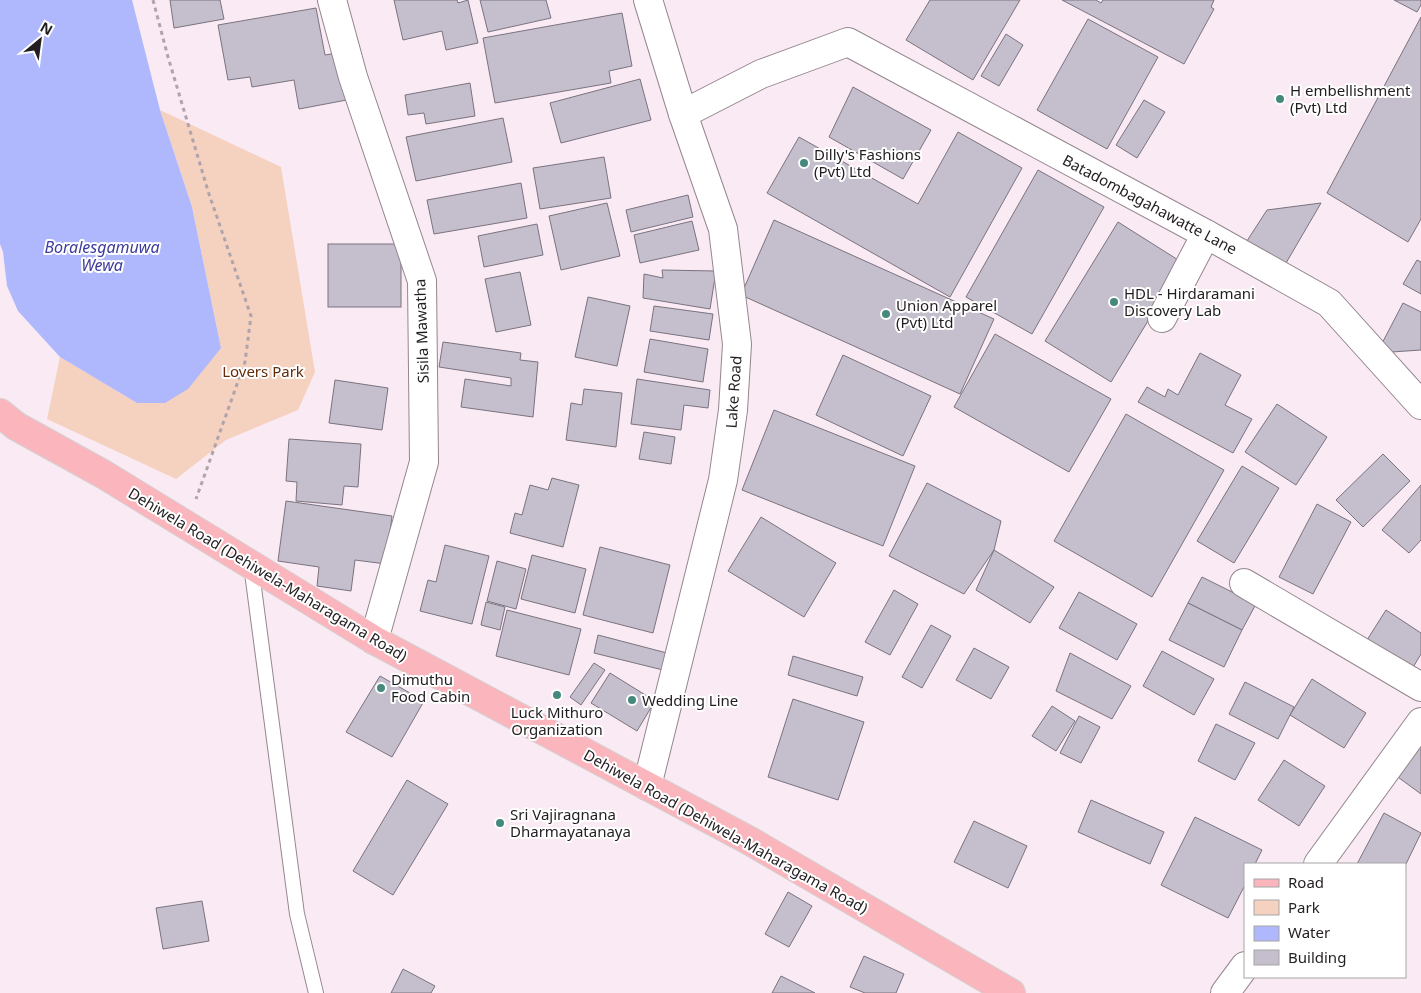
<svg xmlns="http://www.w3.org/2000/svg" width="1421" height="993" viewBox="0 0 1421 993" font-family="'Noto Sans',sans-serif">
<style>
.green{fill:#f5d1c0}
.water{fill:#afb8fd}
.building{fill:#c5becc;stroke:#7a737f}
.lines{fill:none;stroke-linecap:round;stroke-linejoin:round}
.service-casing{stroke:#94868e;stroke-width:16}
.minor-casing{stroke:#94868e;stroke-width:30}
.primary-casing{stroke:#d3d2d2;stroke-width:30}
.path{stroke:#b0a4ab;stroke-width:3;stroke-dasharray:4 4;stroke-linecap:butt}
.service{stroke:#fff;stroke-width:14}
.minor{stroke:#fff;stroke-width:28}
.primary{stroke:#fbb5bc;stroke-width:28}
.poi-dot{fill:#45897e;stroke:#fff;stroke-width:2}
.labels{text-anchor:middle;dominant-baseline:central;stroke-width:4;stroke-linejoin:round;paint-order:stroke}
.poi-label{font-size:15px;fill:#221d20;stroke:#fff;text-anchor:start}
.street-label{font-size:15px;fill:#221d20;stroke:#fff}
.park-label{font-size:15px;fill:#632b0a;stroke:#fff}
.water-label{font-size:16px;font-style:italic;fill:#3c3a9b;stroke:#fff}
</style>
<rect width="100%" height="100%" fill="#faeaf3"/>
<polygon class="green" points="160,110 281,167 315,372 298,410 226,440 176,479 47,419 60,357 137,403 221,348 192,207"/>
<polygon class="water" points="0,0 132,0 160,110 192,207 221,348 188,389 165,403 137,403 60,357 18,311 7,286 3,252 0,244"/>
<g class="building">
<polygon points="170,0 220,0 224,19 174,28"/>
<polygon points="394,0 457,0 458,3 468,0 478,43 446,50 442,31 403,40"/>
<polygon points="480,0 546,0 551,18 488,32"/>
<polygon points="930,0 1020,0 973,80 906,40"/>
<polygon points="1062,0 1096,0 1101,3 1103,0 1214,0 1211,7 1214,9 1184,64"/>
<polygon points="1394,0 1421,0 1421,5 1417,12"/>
<polygon points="316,8 325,55 344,52 352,99 299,109 294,80 252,87 250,77 228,80 218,25"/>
<polygon points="622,13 632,66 609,71 611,83 495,103 483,38"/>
<polygon points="1421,17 1421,219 1408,242 1327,193"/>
<polygon points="1088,19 1158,57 1107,149 1037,110"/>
<polygon points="1006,34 1023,45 999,86 981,76"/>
<polygon points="640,79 651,120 561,143 550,103"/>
<polygon points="470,83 475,116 426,124 424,113 408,115 405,95"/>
<polygon points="853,87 931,130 903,179 829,137"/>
<polygon points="1144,100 1165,112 1137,158 1116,145"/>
<polygon points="503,118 512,162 416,181 406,137"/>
<polygon points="958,132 1022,168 950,297 767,193 799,137 918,204"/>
<polygon points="604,157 611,198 540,209 533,168"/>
<polygon points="1038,170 1104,207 1032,334 966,297"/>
<polygon points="521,183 527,218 434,234 427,200"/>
<polygon points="688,195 693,217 631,232 626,210"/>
<polygon points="607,203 620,256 561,270 549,216"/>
<polygon points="1321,203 1282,270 1243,247 1267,210"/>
<polygon points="774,220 994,319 960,394 741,295"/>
<polygon points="692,221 699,250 640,263 634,235"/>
<polygon points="1118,222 1183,263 1111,382 1045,341"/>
<polygon points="537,224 543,255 484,267 478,236"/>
<rect x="328" y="244" width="73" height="63"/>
<polygon points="1417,260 1421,262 1421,294 1403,284"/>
<polygon points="662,270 716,271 710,309 643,298 644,274 663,278"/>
<polygon points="520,272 531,325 496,332 485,279"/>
<polygon points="588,297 630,306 617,366 575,357"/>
<polygon points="1403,303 1421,312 1421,350 1377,353"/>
<polygon points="654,306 713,314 709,340 650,331"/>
<polygon points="995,334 1111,399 1069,472 954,407"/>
<polygon points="650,339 708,349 703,382 644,372"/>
<polygon points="443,342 521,353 520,360 538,362 533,417 461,407 465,379 511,386 511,378 439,367"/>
<polygon points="1200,353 1241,375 1225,405 1252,419 1233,453 1138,402 1147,387 1165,397 1168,389 1178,395"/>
<polygon points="843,355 931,396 903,456 816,415"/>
<polygon points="637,379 710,390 708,408 684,405 681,430 631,424"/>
<polygon points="335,380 388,388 382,430 329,423"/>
<polygon points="584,389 622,393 616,447 566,440 571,403 582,405"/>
<polygon points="1277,404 1327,437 1296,485 1245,452"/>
<polygon points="774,410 915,466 883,546 742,490"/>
<polygon points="1126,414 1224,470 1152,597 1054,541"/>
<polygon points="644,432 675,437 671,464 639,459"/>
<polygon points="289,439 361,444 358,487 344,486 342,505 296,501 297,482 286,481"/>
<polygon points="1383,454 1410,481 1363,527 1336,500"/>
<polygon points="1242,466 1279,488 1234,563 1197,541"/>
<polygon points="552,478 579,485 563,547 510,533 515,513 522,515 530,485 548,490"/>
<polygon points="927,483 1001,521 994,550 964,594 889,556"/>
<polygon points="1421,485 1421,540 1409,553 1382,530"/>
<polygon points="286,501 392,516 386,564 355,560 351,591 317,586 319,567 278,561"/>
<polygon points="1317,504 1351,522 1313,594 1279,577"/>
<polygon points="761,517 836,563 804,617 728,571"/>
<polygon points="445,545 489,556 472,624 420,611 428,580 436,582"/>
<polygon points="600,547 670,565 653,633 583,615"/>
<polygon points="994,550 1054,587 1030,623 976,590"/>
<polygon points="532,555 586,569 575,613 521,599"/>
<polygon points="497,561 526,569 516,609 487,601"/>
<polygon points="1202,577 1256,604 1242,630 1188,603"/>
<polygon points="894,590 918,604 890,655 865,642"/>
<polygon points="1079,592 1137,624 1117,660 1059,628"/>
<polygon points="486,602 505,607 500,630 481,625"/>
<polygon points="1188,603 1242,630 1224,667 1169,640"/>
<polygon points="507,610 581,629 569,675 496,656"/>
<polygon points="1386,610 1421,633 1421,654 1412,669 1367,640"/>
<polygon points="931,625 951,636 922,688 902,677"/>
<polygon points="598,635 667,653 663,670 594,653"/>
<polygon points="974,648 1009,667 991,699 956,680"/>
<polygon points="1162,651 1214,679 1194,715 1143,686"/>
<polygon points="1070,653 1131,686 1112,719 1056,691"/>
<polygon points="793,656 863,677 857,696 788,675"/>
<polygon points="594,663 605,670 581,705 570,697"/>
<polygon points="610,673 655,701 637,731 591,703"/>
<polygon points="380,676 424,701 392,757 346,732"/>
<polygon points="1312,679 1366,713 1344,748 1290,715"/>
<polygon points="1245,682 1294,707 1278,739 1229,714"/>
<polygon points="793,699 864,722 838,800 768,777"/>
<polygon points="1052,706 1075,721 1056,751 1032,736"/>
<polygon points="1079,716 1100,727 1081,763 1060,753"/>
<polygon points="1216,724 1255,743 1235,780 1198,761"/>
<polygon points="1421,731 1421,794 1391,772"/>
<polygon points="1284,760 1325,786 1299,826 1258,800"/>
<polygon points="407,780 448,804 393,895 353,871"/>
<polygon points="1091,800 1164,832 1150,864 1078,832"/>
<polygon points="1384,813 1421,833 1405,866 1405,864 1357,864"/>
<polygon points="1195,817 1262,850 1255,864 1245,864 1245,885 1228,918 1161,885"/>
<polygon points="974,821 1027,846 1008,888 954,862"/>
<polygon points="788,892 812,906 789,947 765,934"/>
<polygon points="202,901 209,941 163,949 156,908"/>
<polygon points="864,956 904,974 896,993 865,993 850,987"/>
<polygon points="403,969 435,986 431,993 391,993"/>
<polygon points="781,976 815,993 772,993"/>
</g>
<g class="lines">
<g class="service-casing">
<polyline id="service" points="251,565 297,914 316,993"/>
</g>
<g class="minor-casing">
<g id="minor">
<polyline points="332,0 353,77 422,281 424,462 374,640"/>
<polyline points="683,114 761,74 848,42 1206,234 1329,303 1421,405"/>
<polyline points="1162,318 1206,234"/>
<polyline points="1244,583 1421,687"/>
<polyline points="647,786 723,480 733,410 737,344 723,229 683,114 648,0"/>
<polyline points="1318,864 1421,722"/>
<polyline points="1225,993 1245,966"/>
</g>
</g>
<g class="primary-casing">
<polyline id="primary" points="0,413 16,426 103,474 374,640 750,841 1011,993"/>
</g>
<polyline class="path" points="153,0 168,57 208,191 251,316 245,362 196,499"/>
<use href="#service" class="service"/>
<use href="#minor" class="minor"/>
<use href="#primary" class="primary"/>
</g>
<g class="poi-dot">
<circle cx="1280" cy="99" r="5"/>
<circle cx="804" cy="163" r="5"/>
<circle cx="1114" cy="302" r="5"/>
<circle cx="886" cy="314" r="5"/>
<circle cx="381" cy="688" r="5"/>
<circle cx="557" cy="695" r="5"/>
<circle cx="632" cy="700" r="5"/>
<circle cx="500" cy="823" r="5"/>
</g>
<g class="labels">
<g class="poi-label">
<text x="1290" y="90">H embellishment<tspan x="1290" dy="17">(Pvt) Ltd</tspan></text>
<text x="814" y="154">Dilly's Fashions<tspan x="814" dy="17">(Pvt) Ltd</tspan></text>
<text x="1124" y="293">HDL - Hirdaramani<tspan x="1124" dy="17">Discovery Lab</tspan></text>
<text x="896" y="305">Union Apparel<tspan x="896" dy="17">(Pvt) Ltd</tspan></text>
<text x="391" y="679">Dimuthu<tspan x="391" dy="17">Food Cabin</tspan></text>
<text x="642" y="700">Wedding Line</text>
<text x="557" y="712" text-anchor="middle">Luck Mithuro<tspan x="557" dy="17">Organization</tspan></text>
<text x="510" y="814">Sri Vajiragnana<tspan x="510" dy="17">Dharmayatanaya</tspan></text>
</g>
<g class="street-label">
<text transform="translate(1150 204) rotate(28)">Batadombagahawatte Lane</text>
<text transform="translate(421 331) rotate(-92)">Sisila Mawatha</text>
<text transform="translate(733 392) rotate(-86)">Lake Road</text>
<text transform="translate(268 574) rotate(31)">Dehiwela Road (Dehiwela-Maharagama Road)</text>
<text transform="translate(726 831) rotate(29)">Dehiwela Road (Dehiwela-Maharagama Road)</text>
</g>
<g class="park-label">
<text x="263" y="371">Lovers Park</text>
</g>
<g class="water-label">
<text x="102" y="247">Boralesgamuwa<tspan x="102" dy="18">Wewa</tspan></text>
</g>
</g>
<rect x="1244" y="863" width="162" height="115" fill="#ffffff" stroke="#a7a5a6"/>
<rect x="1254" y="879" width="25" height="8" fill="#fbb5bc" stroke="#a7a5a6"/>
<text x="1288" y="888" font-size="15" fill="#221d20">Road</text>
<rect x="1254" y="900" width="25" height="15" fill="#f5d1c0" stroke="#a7a5a6"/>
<text x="1288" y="913" font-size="15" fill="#221d20">Park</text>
<rect x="1254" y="926" width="25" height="15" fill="#afb8fd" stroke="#a7a5a6"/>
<text x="1288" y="938" font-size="15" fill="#221d20">Water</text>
<rect x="1254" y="950" width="25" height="15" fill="#c5becc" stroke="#a7a5a6"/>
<text x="1288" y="963" font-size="15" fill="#221d20">Building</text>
<g transform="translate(40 40) rotate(29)" stroke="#ffffff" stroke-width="4" paint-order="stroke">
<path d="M0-4L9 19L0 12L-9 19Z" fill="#221d20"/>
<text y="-8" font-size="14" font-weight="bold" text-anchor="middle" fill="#221d20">N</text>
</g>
</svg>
